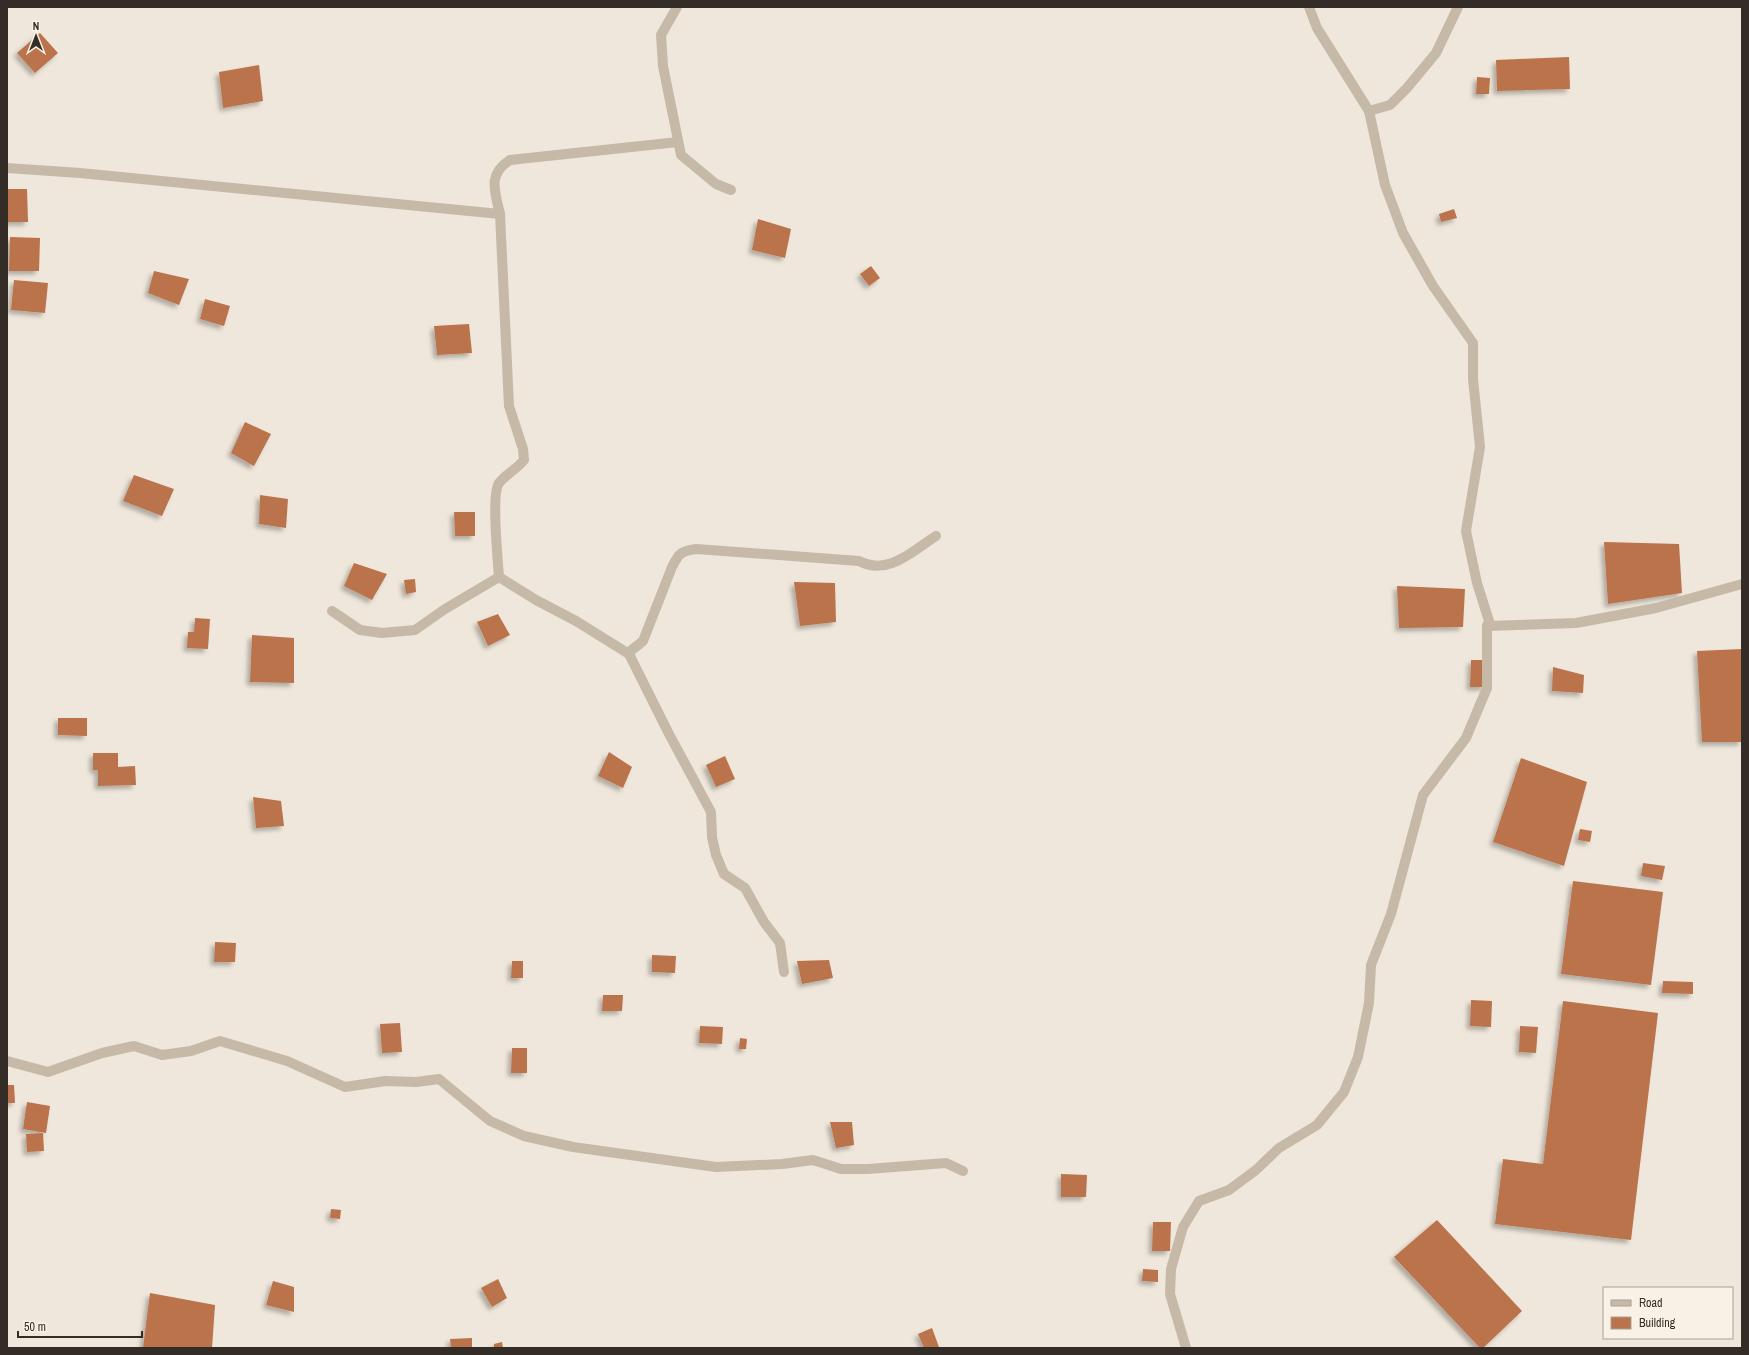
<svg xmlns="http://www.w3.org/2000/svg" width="1749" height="1355" viewBox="0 0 1749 1355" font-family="'Archivo Narrow',sans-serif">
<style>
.building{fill:#bb734c;filter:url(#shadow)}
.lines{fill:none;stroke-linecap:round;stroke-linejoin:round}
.minor{stroke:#c6b9a8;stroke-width:10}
</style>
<defs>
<filter id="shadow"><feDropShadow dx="-3.5" dy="3.5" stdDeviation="2" flood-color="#0004"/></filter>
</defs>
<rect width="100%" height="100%" fill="#efe7db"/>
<g class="building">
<polygon points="40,33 58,53 35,73 17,53"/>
<polygon points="1569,57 1570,89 1497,91 1496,60"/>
<polygon points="259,65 263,101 223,108 219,72"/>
<polygon points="1477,77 1490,78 1489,94 1476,94"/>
<polygon points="7,189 27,189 28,222 7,222"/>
<polygon points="1454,209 1457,218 1441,222 1439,214"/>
<polygon points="758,219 791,229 785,258 752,250"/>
<polygon points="10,237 40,238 39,271 9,271"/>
<polygon points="871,266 880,278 869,286 860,274"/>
<polygon points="154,271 189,279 179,305 148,293"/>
<polygon points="14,280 48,283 45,313 11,310"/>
<polygon points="205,299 230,306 224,326 200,319"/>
<polygon points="469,324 472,353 437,355 434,326"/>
<polygon points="245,422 271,434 254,466 231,453"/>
<polygon points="134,475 174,489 162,516 123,501"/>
<polygon points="260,495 288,499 286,528 259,524"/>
<polygon points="454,512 475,512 475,536 455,536"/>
<polygon points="1604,542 1679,544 1682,593 1608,604"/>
<polygon points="354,563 387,574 372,600 344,586"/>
<polygon points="415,579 416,592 406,594 404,580"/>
<polygon points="794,582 835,583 836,622 800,626"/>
<polygon points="1397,586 1465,589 1463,627 1399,628"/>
<polygon points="498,614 510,635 488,646 477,622"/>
<polygon points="195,618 210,619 208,649 187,648 188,632 194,632"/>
<polygon points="252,635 294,638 294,683 250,682"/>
<polygon points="1742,649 1742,742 1702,742 1697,651"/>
<polygon points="1471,660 1485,660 1485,687 1470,687"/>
<polygon points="1553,667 1584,675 1583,693 1552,691"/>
<polygon points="58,718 87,718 87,736 58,735"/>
<polygon points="609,752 632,767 623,788 598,776"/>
<polygon points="93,753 118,753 118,767 135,766 136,785 98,786 98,770 93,770"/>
<polygon points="725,756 735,779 716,787 706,765"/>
<polygon points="1521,758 1587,782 1564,866 1493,842"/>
<polygon points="253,797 281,801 284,826 256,828"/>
<polygon points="1580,829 1592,831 1590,842 1578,840"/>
<polygon points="1643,863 1665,866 1662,880 1641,876"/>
<polygon points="1573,881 1663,892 1651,985 1561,974"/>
<polygon points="215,942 236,943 235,962 214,962"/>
<polygon points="652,955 676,956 675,973 652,972"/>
<polygon points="829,960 833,978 802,984 797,961"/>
<polygon points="512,961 523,961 523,978 511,978"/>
<polygon points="1663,981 1693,982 1693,994 1662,993"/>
<polygon points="603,995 623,995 622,1011 602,1011"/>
<polygon points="1471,1000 1492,1001 1491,1027 1470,1026"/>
<polygon points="1563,1001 1658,1013 1631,1240 1495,1224 1503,1159 1543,1164"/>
<polygon points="400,1023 402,1052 382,1053 380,1024"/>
<polygon points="700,1026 723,1027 722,1044 699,1043"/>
<polygon points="1520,1026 1538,1027 1536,1053 1519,1052"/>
<polygon points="740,1038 747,1039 746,1049 739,1049"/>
<polygon points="512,1048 527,1048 527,1073 511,1073"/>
<polygon points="7,1085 14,1085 15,1103 7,1103"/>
<polygon points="27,1102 50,1106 46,1133 23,1129"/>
<polygon points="830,1122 852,1122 854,1145 836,1148"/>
<polygon points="43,1133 44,1151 27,1152 26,1134"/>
<polygon points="1061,1174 1087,1175 1086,1197 1061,1197"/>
<polygon points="331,1209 341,1210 340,1219 330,1218"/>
<polygon points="1437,1220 1522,1311 1483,1348 1480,1348 1394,1257"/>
<polygon points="1153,1222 1171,1222 1170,1251 1152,1251"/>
<polygon points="1143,1269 1158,1270 1158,1282 1142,1281"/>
<polygon points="498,1279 507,1298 492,1307 481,1288"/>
<polygon points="273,1281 294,1287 294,1312 266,1305"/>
<polygon points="150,1293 215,1305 212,1348 143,1348"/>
<polygon points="932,1328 939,1347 924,1348 918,1334"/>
<polygon points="472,1338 472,1348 451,1348 450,1339"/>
<polygon points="502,1342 503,1348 494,1348 494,1344"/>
</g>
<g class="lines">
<g class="minor">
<polyline points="677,7 661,35 663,66 681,155 716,184 731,190"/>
<polyline points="1309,7 1317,28 1369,111"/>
<polyline points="7,168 80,173 500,214"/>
<path d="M 499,577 C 498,561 491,494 499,483 C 506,474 517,469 524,460 L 523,449 L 509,406 L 500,214 C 495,191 487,175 510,160 L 678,142"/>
<polyline points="332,611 360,630 382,633 415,630 445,609 499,577 536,600 576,621 629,654 669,734 711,812 712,837 716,855 724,874 745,888 764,922 780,943 784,972"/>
<polyline points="1487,626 1576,623 1656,608 1742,584"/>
<path d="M 628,653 L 643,641 L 672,567 C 679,553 681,551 696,549 L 859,561 C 888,576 911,552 936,536"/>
<polyline points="7,1061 48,1072 102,1053 134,1046 162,1055 191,1051 220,1041 287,1061 345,1087 385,1081 416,1082 439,1079 490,1121 524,1136 573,1147 716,1167 782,1164 813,1160 841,1169 868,1169 946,1163 963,1171"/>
<polyline points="1186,1348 1170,1294 1171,1269 1183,1227 1199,1201 1229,1190 1256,1170 1279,1148 1317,1125 1344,1092 1358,1057 1369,1003 1371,965 1391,914 1423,795 1466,738 1487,688 1487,626 1489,621 1477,583 1466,531 1480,447 1473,379 1473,343 1433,286 1403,233 1385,185 1369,111 1390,105 1407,88 1436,53 1458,7"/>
</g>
</g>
<rect width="1749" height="1355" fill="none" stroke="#332c27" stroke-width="16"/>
<rect x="1603" y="1287" width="130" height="52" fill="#f7f1e6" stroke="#a9a29a"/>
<rect x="1611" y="1300" width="20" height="6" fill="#c6b9a8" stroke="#a9a29a"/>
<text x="1639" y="1307" font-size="12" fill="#332c27">Road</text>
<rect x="1611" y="1317" width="20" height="12" fill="#bb734c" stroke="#a9a29a"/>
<text x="1639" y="1327" font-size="12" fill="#332c27">Building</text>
<g transform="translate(36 36)" stroke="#f7f1e6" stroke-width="3" paint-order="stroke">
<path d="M0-3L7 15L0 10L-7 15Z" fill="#332c27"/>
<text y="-6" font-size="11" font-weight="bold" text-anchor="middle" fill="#332c27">N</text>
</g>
<path d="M18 1331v6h124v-6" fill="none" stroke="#332c27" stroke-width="2"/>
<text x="24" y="1331" font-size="12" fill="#332c27" stroke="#f7f1e6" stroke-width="3" paint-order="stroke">50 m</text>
</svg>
